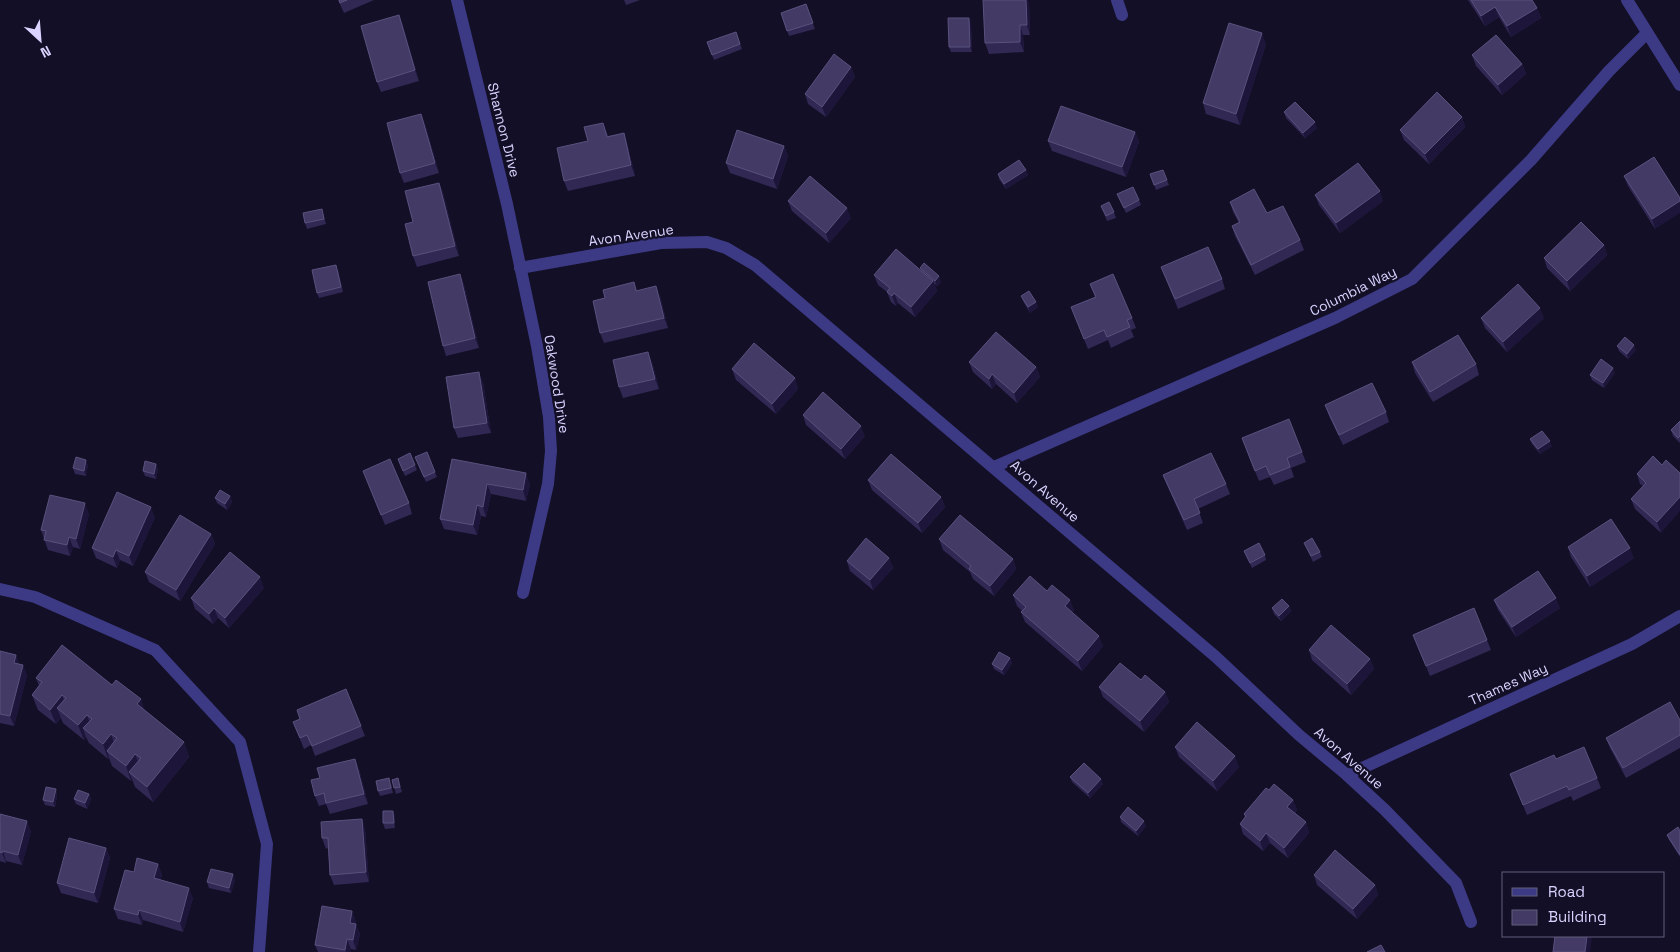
<svg xmlns="http://www.w3.org/2000/svg" width="1680" height="952" viewBox="0 0 1680 952" font-family="'Space Grotesk',sans-serif">
<style>
.lines{fill:none;stroke-linecap:round;stroke-linejoin:round}
.street{stroke:#3d3a85;stroke-width:12}
.wall{fill:#312854}
.shaded-wall{fill:#1d163a}
.building{fill:#433a66;stroke:#5a527e}
.labels{text-anchor:middle;dominant-baseline:central;stroke-width:4.5;stroke-linejoin:round;paint-order:stroke}
.street-label{font-size:14px;fill:#d9d4ff;stroke:#130f26}
</style>
<rect width="100%" height="100%" fill="#130f26"/>
<g class="lines">
<g class="street">
<polyline points="457,0 507,204 537,346 549,417 551,451 548,484 523,593"/>
<polyline points="1117,0 1122,15"/>
<polyline points="1627,0 1680,85"/>
<polyline points="520,268 661,243 707,242 726,248 755,265 1216,657 1299,735 1347,775 1385,810 1456,883 1471,922"/>
<polyline points="994,467 1335,318 1412,279 1531,160 1609,71 1647,33"/>
<polyline points="0,589 35,597 155,650 240,742 267,844 259,952"/>
<polyline points="1347,775 1632,644 1680,616"/>
</g>
</g>
<g class="wall">
<polygon points="338,0 374,0 344,13"/>
<polygon points="624,0 640,0 626,5"/>
<polygon points="1468,0 1532,0 1537,8 1541,18 1511,37 1499,17 1485,26"/>
<polygon points="1029,3 1030,35 1023,35 1024,52 989,54 985,43"/>
<polygon points="806,4 815,29 789,36 781,13"/>
<polygon points="399,15 419,81 381,92 377,82"/>
<polygon points="971,23 972,52 951,52 949,47"/>
<polygon points="736,32 742,49 714,60 707,42"/>
<polygon points="1266,44 1240,125 1206,114 1203,103"/>
<polygon points="1472,55 1522,64 1526,74 1502,95 1476,66"/>
<polygon points="851,67 855,77 826,117 808,104 805,94"/>
<polygon points="1284,112 1317,128 1305,138 1286,118"/>
<polygon points="421,114 425,124 439,173 404,183 400,173"/>
<polygon points="1462,117 1465,127 1429,164 1404,140 1400,130"/>
<polygon points="603,123 608,136 624,133 627,143 635,176 568,191 564,181 588,141"/>
<polygon points="1135,132 1139,142 1126,177 1052,151 1048,141"/>
<polygon points="784,146 788,156 777,189 730,173 726,163"/>
<polygon points="1654,157 1655,229 1628,186 1624,176"/>
<polygon points="1026,170 1028,175 1006,189 999,179 998,174"/>
<polygon points="1163,170 1169,185 1156,190 1150,174"/>
<polygon points="439,183 443,193 459,256 417,267 413,256 413,222"/>
<polygon points="1117,194 1139,200 1141,205 1126,213"/>
<polygon points="1315,195 1383,201 1340,233 1319,205"/>
<polygon points="788,201 851,218 829,243 792,211"/>
<polygon points="1230,202 1267,213 1300,240 1304,250 1255,275 1235,236 1232,226 1239,223 1233,212"/>
<polygon points="1101,206 1114,212 1116,218 1107,221"/>
<polygon points="322,209 326,224 307,229 305,223"/>
<polygon points="1604,245 1607,255 1570,291 1547,268 1544,258"/>
<polygon points="1161,267 1222,279 1225,289 1178,309"/>
<polygon points="920,268 941,282 937,286 934,283 937,291 915,317 898,303 896,306 891,302 887,292 878,285 874,275 921,270"/>
<polygon points="338,270 343,292 319,298 317,293"/>
<polygon points="460,274 464,285 479,348 446,356 443,346"/>
<polygon points="634,282 637,290 660,296 668,328 604,343 600,333 605,298"/>
<polygon points="1090,284 1132,318 1136,328 1131,330 1134,337 1111,348 1108,340 1088,349 1071,307 1095,297"/>
<polygon points="1021,296 1038,307 1030,313 1023,301"/>
<polygon points="1481,318 1544,318 1507,352 1485,328"/>
<polygon points="1617,346 1636,350 1628,359 1619,351"/>
<polygon points="652,362 659,389 623,398 619,387"/>
<polygon points="969,362 1036,367 1040,377 1017,403 996,384 992,389 973,372"/>
<polygon points="1412,362 1476,364 1479,375 1433,402 1415,373"/>
<polygon points="732,369 795,378 798,389 776,414 736,380"/>
<polygon points="1615,373 1604,388 1592,380 1590,375"/>
<polygon points="483,382 491,433 458,438 454,428"/>
<polygon points="1325,405 1386,412 1389,422 1343,445 1329,416"/>
<polygon points="803,415 865,436 845,459 806,425"/>
<polygon points="1680,421 1680,443 1673,436 1671,430"/>
<polygon points="1530,439 1552,446 1540,454 1532,444"/>
<polygon points="1246,449 1302,452 1306,462 1291,468 1294,477 1274,485 1270,477 1259,481"/>
<polygon points="410,453 417,470 405,476 398,459"/>
<polygon points="1653,456 1661,533 1635,509 1631,499 1643,486 1640,484 1637,474"/>
<polygon points="415,457 435,472 437,477 426,482"/>
<polygon points="452,459 530,484 526,501 491,494 486,517 481,516 477,535 444,529 440,519"/>
<polygon points="156,464 158,470 156,479 145,476 143,471"/>
<polygon points="88,465 86,476 75,474 73,468"/>
<polygon points="363,471 409,503 412,514 385,525"/>
<polygon points="1163,475 1226,484 1230,494 1198,509 1203,523 1187,530 1167,485"/>
<polygon points="868,480 941,497 945,507 922,533 872,490"/>
<polygon points="230,496 232,502 227,510 217,503 215,498"/>
<polygon points="89,514 80,549 73,547 70,556 48,550 41,530"/>
<polygon points="155,517 133,566 120,560 117,568 96,558 92,548"/>
<polygon points="211,534 215,544 180,601 149,582 145,572"/>
<polygon points="939,539 1013,559 1016,569 994,596 973,579 970,572 943,550"/>
<polygon points="1304,543 1320,552 1322,557 1313,562"/>
<polygon points="1568,547 1634,558 1590,587 1571,557"/>
<polygon points="1244,551 1265,555 1266,560 1252,568"/>
<polygon points="889,558 893,568 873,590 850,571 847,561"/>
<polygon points="264,588 229,628 218,618 213,624 195,609 191,598"/>
<polygon points="1047,591 1074,610 1072,612 1103,646 1082,671 1025,622 1021,612 1022,611 1017,606 1013,595"/>
<polygon points="1494,600 1560,608 1516,637 1498,610"/>
<polygon points="1289,606 1291,611 1281,621 1274,614 1272,608"/>
<polygon points="1413,635 1487,640 1491,650 1430,676"/>
<polygon points="1309,650 1370,659 1374,669 1351,695 1312,660"/>
<polygon points="0,651 16,655 19,664 27,675 14,726 0,723"/>
<polygon points="1010,658 1012,663 1004,675 994,669 992,664"/>
<polygon points="36,678 145,711 184,742 189,757 153,802 135,787 132,779 131,781 112,766 109,758 108,759 89,743 86,737 84,740 63,723 61,718 56,724 38,710 32,695 39,686"/>
<polygon points="1099,687 1165,692 1169,702 1144,732 1103,697"/>
<polygon points="1680,720 1680,748 1626,778 1610,748 1606,738"/>
<polygon points="293,722 361,726 365,736 315,756 311,745 304,749"/>
<polygon points="1175,747 1239,767 1217,791 1179,757"/>
<polygon points="1556,759 1597,778 1601,788 1573,801 1571,796 1527,815 1510,774"/>
<polygon points="359,769 368,804 330,814 326,804 319,806 315,796"/>
<polygon points="1070,777 1103,784 1090,798 1072,782"/>
<polygon points="398,778 402,792 396,794 392,780"/>
<polygon points="391,784 393,793 380,796 378,791"/>
<polygon points="56,789 57,795 55,807 45,805 43,800"/>
<polygon points="1269,790 1293,800 1297,810 1295,813 1306,822 1309,833 1288,858 1270,843 1263,851 1243,834 1240,824 1245,818 1244,814"/>
<polygon points="89,794 91,799 87,809 76,804 74,799"/>
<polygon points="0,814 31,831 22,865 6,861 6,863 0,861"/>
<polygon points="395,816 395,828 385,829 383,823"/>
<polygon points="1120,817 1146,826 1138,836 1121,822"/>
<polygon points="362,819 365,829 369,882 334,885 330,875 328,848 326,849 322,838"/>
<polygon points="1680,831 1680,857 1669,840 1667,835"/>
<polygon points="106,848 110,858 98,903 61,893 57,883"/>
<polygon points="158,864 162,875 160,880 193,898 183,932 143,920 142,925 118,919 114,909 134,872"/>
<polygon points="1314,875 1375,885 1378,895 1357,919 1317,885"/>
<polygon points="235,880 231,893 209,888 207,882"/>
<polygon points="352,911 356,922 355,924 360,934 356,950 351,949 351,952 318,952 315,945"/>
</g>
<g class="shaded-wall">
<polygon points="1026,0 1028,0 1029,3 1030,35 1027,25"/>
<polygon points="1495,7 1499,17 1485,26 1481,16"/>
<polygon points="1537,8 1541,18 1511,37 1507,26"/>
<polygon points="399,15 403,25 419,81 415,70"/>
<polygon points="969,18 971,23 972,52 970,47"/>
<polygon points="1020,25 1023,35 1024,52 1020,42"/>
<polygon points="1262,33 1266,44 1240,125 1236,114"/>
<polygon points="1522,64 1526,74 1502,95 1498,85"/>
<polygon points="851,67 855,77 826,117 822,107"/>
<polygon points="421,114 425,124 439,173 435,163"/>
<polygon points="1462,117 1465,127 1429,164 1425,154"/>
<polygon points="1315,122 1317,128 1305,138 1303,133"/>
<polygon points="1135,132 1139,142 1126,177 1122,167"/>
<polygon points="624,133 627,143 635,176 631,165"/>
<polygon points="784,146 788,156 777,189 773,179"/>
<polygon points="1026,170 1028,175 1006,189 1004,184"/>
<polygon points="439,183 443,193 459,256 455,246"/>
<polygon points="1380,191 1383,201 1340,233 1336,223"/>
<polygon points="1680,201 1680,213 1655,229 1652,219"/>
<polygon points="847,208 851,218 829,243 826,233"/>
<polygon points="1604,245 1607,255 1570,291 1567,281"/>
<polygon points="460,274 464,285 479,348 475,338"/>
<polygon points="939,276 941,282 937,286 935,281"/>
<polygon points="933,281 937,291 915,317 911,307"/>
<polygon points="656,286 660,296 668,328 664,318"/>
<polygon points="894,293 898,303 896,306 892,296"/>
<polygon points="1036,302 1038,307 1030,313 1028,307"/>
<polygon points="1540,308 1544,318 1507,352 1503,342"/>
<polygon points="1634,345 1636,350 1628,359 1627,354"/>
<polygon points="648,352 652,362 659,389 655,379"/>
<polygon points="1036,367 1040,377 1017,403 1014,393"/>
<polygon points="1613,368 1615,373 1604,388 1603,383"/>
<polygon points="479,372 483,382 491,433 487,423"/>
<polygon points="992,374 996,384 992,389 989,379"/>
<polygon points="795,378 798,389 776,414 772,404"/>
<polygon points="861,426 865,436 845,459 841,449"/>
<polygon points="1550,441 1552,446 1540,454 1538,449"/>
<polygon points="86,460 88,465 86,476 84,471"/>
<polygon points="156,464 158,470 156,479 154,474"/>
<polygon points="526,473 530,484 526,501 523,490"/>
<polygon points="487,484 491,494 486,517 483,507"/>
<polygon points="230,496 232,502 227,510 225,504"/>
<polygon points="941,497 945,507 922,533 918,523"/>
<polygon points="1680,497 1680,511 1661,533 1657,522"/>
<polygon points="85,503 89,514 80,549 76,539"/>
<polygon points="477,505 481,516 477,535 473,525"/>
<polygon points="151,507 155,517 133,566 129,556"/>
<polygon points="211,534 215,544 180,601 176,590"/>
<polygon points="69,537 73,547 70,556 67,545"/>
<polygon points="1630,548 1634,558 1590,587 1587,576"/>
<polygon points="116,550 120,560 117,568 113,557"/>
<polygon points="889,558 893,568 873,590 870,580"/>
<polygon points="1013,559 1016,569 994,596 990,586"/>
<polygon points="260,577 264,588 229,628 225,618"/>
<polygon points="1556,598 1560,608 1516,637 1512,627"/>
<polygon points="1070,600 1074,610 1069,617 1065,606"/>
<polygon points="1289,606 1291,611 1281,621 1279,616"/>
<polygon points="214,608 218,618 213,624 209,614"/>
<polygon points="1099,636 1103,646 1082,671 1078,661"/>
<polygon points="16,655 19,665 14,663"/>
<polygon points="1010,658 1012,663 1004,675 1002,670"/>
<polygon points="1370,659 1374,669 1351,695 1347,684"/>
<polygon points="23,665 27,675 14,726 10,716"/>
<polygon points="1165,692 1169,702 1144,732 1140,721"/>
<polygon points="62,695 67,710 57,708 61,718 56,724 50,710"/>
<polygon points="141,699 146,714 137,704"/>
<polygon points="87,715 92,730 83,728 86,737 84,740 78,725"/>
<polygon points="111,734 116,749 107,751 109,758 108,759 103,744"/>
<polygon points="184,742 189,757 153,802 147,787"/>
<polygon points="135,754 141,769 129,772 132,779 131,781 126,766"/>
<polygon points="1235,756 1239,767 1217,791 1213,781"/>
<polygon points="355,759 359,769 368,804 364,794"/>
<polygon points="1101,779 1103,784 1090,798 1088,793"/>
<polygon points="56,789 57,795 55,807 53,802"/>
<polygon points="89,794 91,799 87,809 85,803"/>
<polygon points="1293,800 1297,810 1291,817 1287,807"/>
<polygon points="393,811 395,816 395,828 394,823"/>
<polygon points="362,819 365,829 369,882 366,872"/>
<polygon points="27,821 31,831 22,865 18,855"/>
<polygon points="1144,821 1146,826 1138,836 1136,831"/>
<polygon points="1306,822 1309,833 1288,858 1284,848"/>
<polygon points="1266,833 1270,843 1263,851 1260,841"/>
<polygon points="106,848 110,858 98,903 94,893"/>
<polygon points="3,851 6,861 6,863 2,853"/>
<polygon points="158,864 162,875 158,889 154,878"/>
<polygon points="233,874 235,880 231,893 229,888"/>
<polygon points="1375,885 1378,895 1357,919 1353,909"/>
<polygon points="189,888 193,898 183,932 180,922"/>
<polygon points="139,910 143,920 142,925 138,915"/>
<polygon points="352,911 356,922 354,933 350,923"/>
<polygon points="356,924 360,934 356,950 353,940"/>
<polygon points="1587,936 1592,936 1590,952 1585,952"/>
<polygon points="347,939 351,949 351,952 346,952 345,950"/>
</g>
<g class="building">
<polygon points="339,0 347,0 340,3"/>
<polygon points="983,0 1026,0 1027,25 1020,25 1020,42 985,43"/>
<polygon points="1471,0 1532,0 1537,8 1507,26 1495,7 1481,16"/>
<polygon points="806,4 813,23 787,31 781,13"/>
<polygon points="399,15 415,70 377,82 361,26"/>
<polygon points="948,18 969,18 970,47 949,47"/>
<polygon points="1229,23 1262,33 1236,114 1203,103"/>
<polygon points="736,32 740,44 712,55 707,42"/>
<polygon points="1496,35 1522,64 1498,85 1472,55"/>
<polygon points="834,54 851,67 822,107 805,94"/>
<polygon points="1437,92 1462,117 1425,154 1400,130"/>
<polygon points="1295,102 1315,122 1303,133 1284,112"/>
<polygon points="1061,106 1135,132 1122,167 1048,141"/>
<polygon points="421,114 435,163 400,173 387,123"/>
<polygon points="603,123 607,137 624,133 631,165 564,181 557,148 588,141 584,127"/>
<polygon points="737,130 784,146 773,179 726,163"/>
<polygon points="1654,157 1680,198 1680,201 1652,219 1624,176"/>
<polygon points="1019,160 1026,170 1004,184 998,174"/>
<polygon points="1358,163 1380,191 1336,223 1315,195"/>
<polygon points="1163,170 1167,180 1154,185 1150,174"/>
<polygon points="810,176 847,208 826,233 788,201"/>
<polygon points="439,183 455,246 413,256 405,224 413,222 405,191"/>
<polygon points="1133,187 1139,200 1124,208 1117,194"/>
<polygon points="1254,189 1267,213 1283,206 1300,240 1251,265 1232,226 1240,222 1230,202"/>
<polygon points="1109,202 1114,212 1106,216 1101,206"/>
<polygon points="322,209 324,219 305,223 303,213"/>
<polygon points="1581,222 1604,245 1567,281 1544,258"/>
<polygon points="1208,247 1222,279 1175,299 1161,267"/>
<polygon points="896,249 933,281 911,307 894,293 892,296 887,292 890,288 874,275"/>
<polygon points="924,263 939,276 935,281 920,268"/>
<polygon points="336,265 341,287 317,293 312,270"/>
<polygon points="460,274 475,338 443,346 428,282"/>
<polygon points="1113,274 1132,318 1127,320 1130,327 1107,337 1104,330 1084,339 1071,307 1096,297 1090,284"/>
<polygon points="634,282 636,291 656,286 664,318 600,333 593,301 605,298 603,290"/>
<polygon points="1518,284 1540,308 1503,342 1481,318"/>
<polygon points="1029,291 1036,302 1028,307 1021,296"/>
<polygon points="996,332 1036,367 1014,393 992,374 989,379 969,362"/>
<polygon points="1458,335 1476,364 1430,392 1412,362"/>
<polygon points="1625,337 1634,345 1627,354 1617,346"/>
<polygon points="754,343 795,378 772,404 732,369"/>
<polygon points="648,352 655,379 619,387 613,360"/>
<polygon points="1601,359 1613,368 1603,383 1590,375"/>
<polygon points="479,372 487,423 454,428 446,377"/>
<polygon points="1372,383 1386,412 1339,435 1325,405"/>
<polygon points="823,392 861,426 841,449 803,415"/>
<polygon points="1289,419 1302,452 1287,458 1290,467 1270,475 1266,466 1255,471 1242,438"/>
<polygon points="1680,421 1680,436 1678,438 1671,430"/>
<polygon points="1542,431 1550,441 1538,449 1530,439"/>
<polygon points="427,452 435,472 424,477 415,457"/>
<polygon points="410,453 415,465 403,471 398,459"/>
<polygon points="1211,453 1226,484 1194,499 1200,513 1184,520 1163,475"/>
<polygon points="891,454 941,497 918,523 868,480"/>
<polygon points="1653,456 1662,465 1666,460 1680,473 1680,497 1657,522 1631,499 1646,483 1637,474"/>
<polygon points="76,457 86,460 84,471 73,468"/>
<polygon points="390,459 409,503 381,515 363,471"/>
<polygon points="452,459 526,473 523,490 487,484 483,507 477,505 473,525 440,519"/>
<polygon points="145,461 156,464 154,474 143,471"/>
<polygon points="220,490 230,496 225,504 215,498"/>
<polygon points="117,492 151,507 129,556 116,550 113,557 92,548"/>
<polygon points="50,495 85,503 76,539 69,537 67,545 44,540 46,531 41,530"/>
<polygon points="180,515 211,534 176,590 145,572"/>
<polygon points="960,515 1013,559 990,586 969,569 971,566 939,539"/>
<polygon points="1611,519 1630,548 1587,576 1568,547"/>
<polygon points="866,538 889,558 870,580 847,561"/>
<polygon points="1312,538 1320,552 1311,556 1304,543"/>
<polygon points="1259,543 1265,555 1250,563 1244,551"/>
<polygon points="230,552 260,577 225,618 214,608 209,614 191,598"/>
<polygon points="1538,571 1556,598 1512,627 1494,600"/>
<polygon points="1030,576 1047,591 1052,585 1070,600 1065,606 1099,636 1078,661 1021,612 1026,607 1013,595"/>
<polygon points="1282,599 1289,606 1279,616 1272,608"/>
<polygon points="1474,608 1487,640 1426,666 1413,635"/>
<polygon points="1331,625 1370,659 1347,684 1309,650"/>
<polygon points="62,645 112,685 116,680 141,699 137,704 184,742 147,787 129,772 141,758 135,754 126,766 107,751 117,738 111,734 103,744 83,728 92,719 87,715 78,725 57,708 66,698 62,695 50,710 32,695 42,682 36,678"/>
<polygon points="0,651 16,655 14,663 23,665 10,716 0,714"/>
<polygon points="999,652 1010,658 1002,670 992,664"/>
<polygon points="1120,663 1141,680 1145,675 1165,692 1140,721 1099,687"/>
<polygon points="346,689 361,726 312,746 307,735 300,738 293,722 300,719 297,710"/>
<polygon points="1670,702 1680,720 1680,735 1623,768 1606,738"/>
<polygon points="1197,722 1235,756 1213,781 1175,747"/>
<polygon points="1584,747 1597,778 1569,790 1567,786 1523,805 1510,774 1554,755 1556,759"/>
<polygon points="355,759 364,794 326,803 324,793 315,796 311,780 320,778 317,768"/>
<polygon points="1084,763 1101,779 1088,793 1070,777"/>
<polygon points="389,778 391,788 378,791 376,781"/>
<polygon points="398,778 400,787 394,788 392,780"/>
<polygon points="1274,784 1293,800 1287,807 1306,822 1284,848 1266,833 1260,841 1240,824 1246,816 1244,814 1266,788 1269,790"/>
<polygon points="46,787 56,789 53,802 43,800"/>
<polygon points="78,790 89,794 85,803 74,799"/>
<polygon points="1128,807 1144,821 1136,831 1120,817"/>
<polygon points="383,811 393,811 394,823 383,823"/>
<polygon points="0,814 27,821 18,855 3,851 2,853 0,852"/>
<polygon points="362,819 366,872 330,875 328,838 322,838 321,822"/>
<polygon points="1678,827 1680,831 1680,855 1667,835"/>
<polygon points="69,838 106,848 94,893 57,883"/>
<polygon points="1335,850 1375,885 1353,909 1314,875"/>
<polygon points="137,858 158,864 154,878 189,888 180,922 139,910 138,915 114,909 125,870 134,872"/>
<polygon points="211,869 233,874 229,888 207,882"/>
<polygon points="322,906 352,911 350,923 356,924 353,940 347,939 345,950 315,945"/>
<polygon points="1555,936 1587,936 1585,952 1553,952"/>
<polygon points="1381,945 1385,952 1367,952"/>
</g>
<g class="labels">
<g class="street-label">
<text transform="translate(504 130) rotate(76)">Shannon Drive</text>
<text transform="translate(631 235) rotate(-8)">Avon Avenue</text>
<text transform="translate(1353 291) rotate(-26)">Columbia Way</text>
<text transform="translate(557 384) rotate(81)">Oakwood Drive</text>
<text transform="translate(1045 491) rotate(41)">Avon Avenue</text>
<text transform="translate(1508 684) rotate(-24)">Thames Way</text>
<text transform="translate(1349 758) rotate(41)">Avon Avenue</text>
</g>
</g>
<rect x="1502" y="872" width="162" height="65" fill="#130f26" stroke="#625e7d"/>
<rect x="1512" y="888" width="25" height="8" fill="#3d3a85" stroke="#625e7d"/>
<text x="1548" y="897" font-size="15" fill="#d9d4ff">Road</text>
<rect x="1512" y="910" width="25" height="15" fill="#433a66" stroke="#625e7d"/>
<text x="1548" y="922" font-size="15" fill="#d9d4ff">Building</text>
<g transform="translate(40 40) rotate(154)" stroke="#130f26" stroke-width="4" paint-order="stroke">
<path d="M0-4L9 19L0 12L-9 19Z" fill="#d9d4ff"/>
<text y="-8" font-size="14" font-weight="bold" text-anchor="middle" fill="#d9d4ff">N</text>
</g>
</svg>
